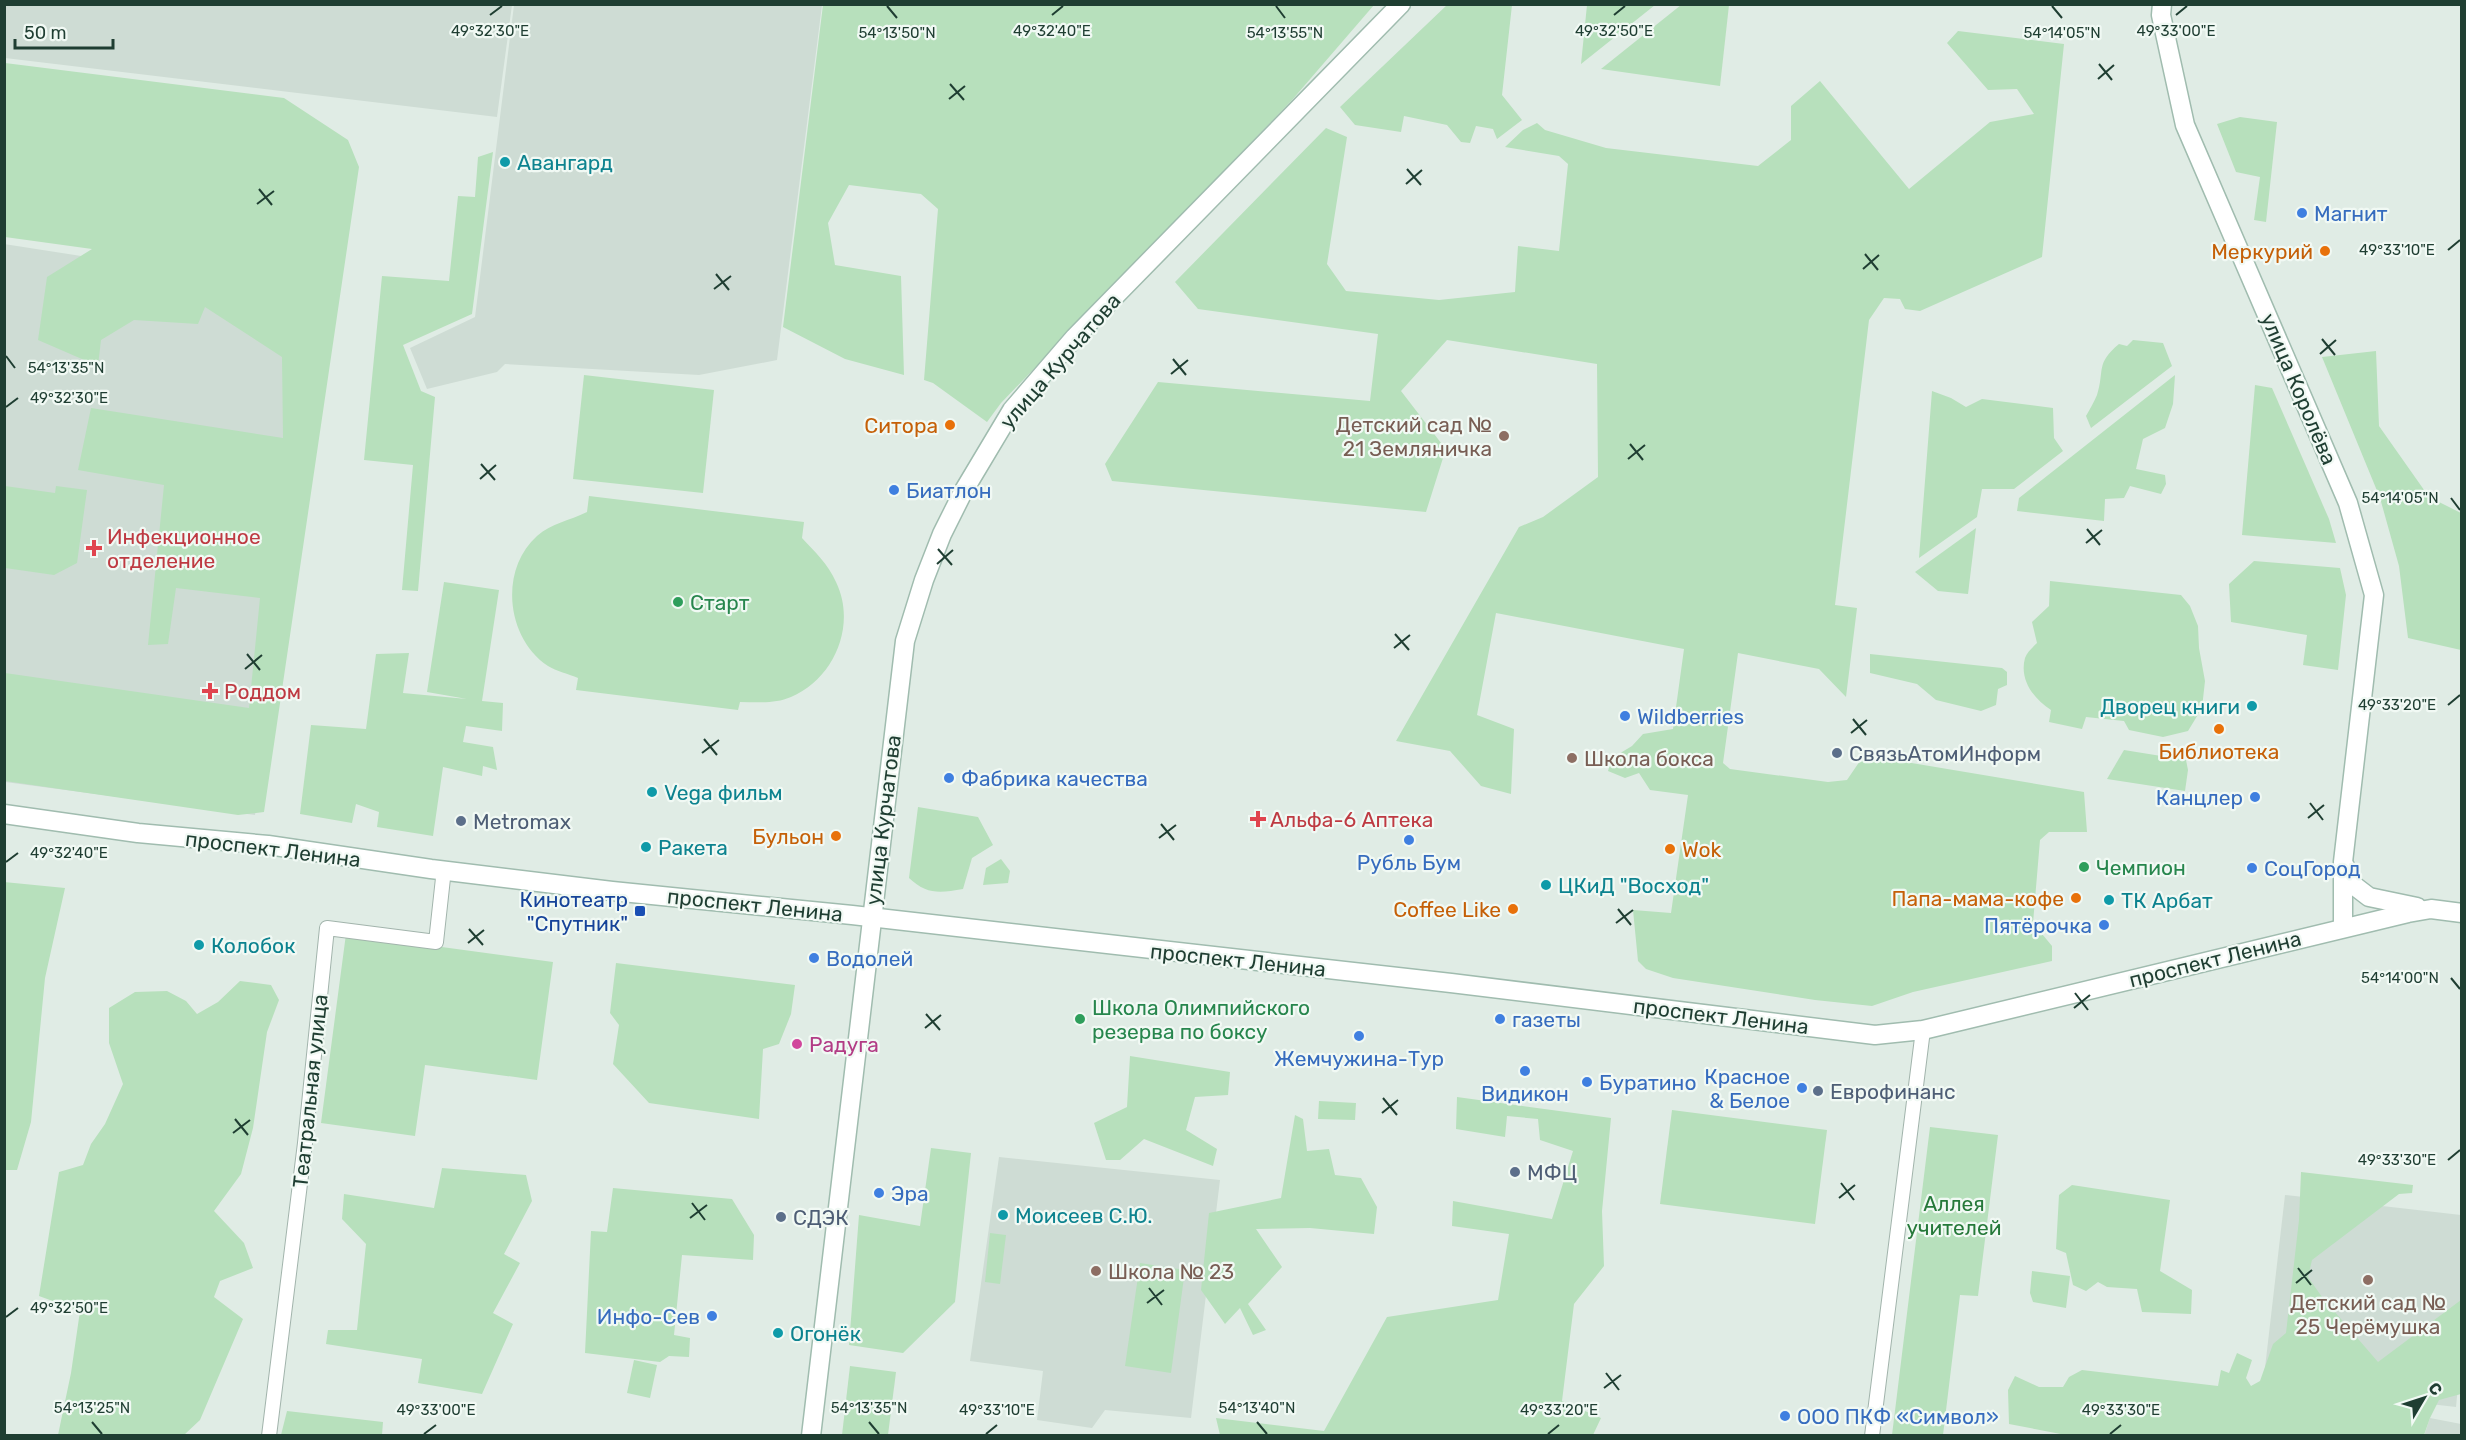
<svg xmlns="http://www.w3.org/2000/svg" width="2466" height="1440" viewBox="0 0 2466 1440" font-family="Rubik,sans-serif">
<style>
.built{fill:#cedcd4}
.green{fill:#b7e0bc}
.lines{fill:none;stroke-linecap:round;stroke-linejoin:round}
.street-casing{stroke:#a2b4ac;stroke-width:16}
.secondary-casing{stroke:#a0bcaf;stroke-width:21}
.street{stroke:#fff;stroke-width:14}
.secondary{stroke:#fff;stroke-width:18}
.ticks{fill:none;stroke:#1f3e32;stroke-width:2}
.culture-dot{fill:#0f9aa8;stroke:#f1f9f4;stroke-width:2}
.shop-dot{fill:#3f7fe0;stroke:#f1f9f4;stroke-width:2}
.food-dot{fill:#e8710a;stroke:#f1f9f4;stroke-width:2}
.education-dot{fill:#8d6e63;stroke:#f1f9f4;stroke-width:2}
.health-dot{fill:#e0444e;stroke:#f1f9f4;stroke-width:2}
.leisure-dot{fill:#2e9e5b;stroke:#f1f9f4;stroke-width:2}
.service-dot{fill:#5c6f8a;stroke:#f1f9f4;stroke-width:2}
.transit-dot{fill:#1a4fb4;stroke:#f1f9f4;stroke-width:2}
.hotel-dot{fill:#d1479c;stroke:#f1f9f4;stroke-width:2}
.labels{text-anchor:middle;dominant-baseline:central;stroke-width:4.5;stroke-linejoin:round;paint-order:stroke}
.culture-label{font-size:21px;fill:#0d838f;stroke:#f1f9f4;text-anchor:start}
.shop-label{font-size:21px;fill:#366cbe;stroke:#f1f9f4;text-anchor:start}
.food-label{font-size:21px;fill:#c56008;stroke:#f1f9f4;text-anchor:end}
.street-label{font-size:21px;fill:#1f3e32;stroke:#f1f9f4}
.education-label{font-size:21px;fill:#785e54;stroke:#f1f9f4;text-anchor:start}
.health-label{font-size:21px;fill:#be3a42;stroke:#f1f9f4;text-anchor:start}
.leisure-label{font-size:21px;fill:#27864d;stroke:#f1f9f4;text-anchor:start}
.service-label{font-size:21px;fill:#4e5e75;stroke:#f1f9f4;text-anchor:start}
.transit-label{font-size:21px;fill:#164399;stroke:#f1f9f4;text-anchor:end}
.hotel-label{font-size:21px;fill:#b23c85;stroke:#f1f9f4;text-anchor:start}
.park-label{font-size:21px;fill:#26793a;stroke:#f1f9f4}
.ticks-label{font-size:15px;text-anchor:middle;fill:#1f3e32;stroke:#f1f9f4;stroke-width:4.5;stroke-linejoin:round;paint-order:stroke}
</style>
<rect width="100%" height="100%" fill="#e0ece5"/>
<g class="built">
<polygon points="5,4 512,4 512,5 497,117 5,58"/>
<polygon points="514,5 822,5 777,360 699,375 505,364 497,372 427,389 410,348 475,317"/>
<polygon points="4,244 319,293 255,815 5,782"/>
<polygon points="999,1157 1220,1180 1191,1418 1105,1410 1092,1428 1037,1420 1043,1371 970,1361"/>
<polygon points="2285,1195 2461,1215 2462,1344 2456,1407 2263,1385"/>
<polygon points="2430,1418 2461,1424 2461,1435 2424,1436"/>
</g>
<g class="green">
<polygon points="823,5 1374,5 1292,100 1001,403 987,422 933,383 924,380 938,209 921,194 849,185 828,223 835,265 901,276 904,375 845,359 783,327"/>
<polygon points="1447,5 1512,5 1502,95 1522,120 1497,139 1493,129 1476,126 1470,143 1461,142 1447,125 1404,116 1401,132 1355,125 1340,107"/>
<polygon points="1587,5 1587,4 1655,5 1581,64"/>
<polygon points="1681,5 1729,5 1720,86 1601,69"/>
<polygon points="1958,31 2064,44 2042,257 1920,311 1905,309 1900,299 1884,298 1869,320 1835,605 1857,608 1846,697 1819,669 1738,653 1723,763 1730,769 1828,782 1847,780 1864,755 2084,792 2087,832 2049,832 2040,840 2033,923 2052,946 2052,961 1913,992 1872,1006 1815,1000 1673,978 1646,969 1638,961 1633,910 1671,913 1688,795 1650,790 1639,773 1625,778 1608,771 1612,758 1632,746 1643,734 1673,729 1684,649 1496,613 1477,715 1514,729 1511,794 1481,786 1450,751 1396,741 1519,527 1543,517 1598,477 1597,364 1447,340 1401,391 1448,452 1443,458 1426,512 1112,481 1105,464 1158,382 1370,401 1378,334 1198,309 1175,282 1326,128 1347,137 1327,264 1346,291 1439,300 1515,292 1518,246 1559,251 1568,164 1559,156 1505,147 1523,130 1537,123 1545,130 1606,148 1758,166 1791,140 1791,106 1820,81 1909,189 1990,122 2034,114 2017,89 1988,90 1947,43"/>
<polygon points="5,63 284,98 348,140 359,167 264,812 238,815 5,781 5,673 249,708 260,598 176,588 168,644 148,645 164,485 78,470 91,408 283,438 282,357 205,307 198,324 134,320 101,340 98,366 38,340 47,277 92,249 5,237"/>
<polygon points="2240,117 2277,122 2266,222 2254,220 2260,177 2236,172 2217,124"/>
<polygon points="493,152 472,314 403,345 421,391 435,397 418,591 402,590 413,465 364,460 382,276 449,281 458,196 475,197 478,157"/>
<path d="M 2133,340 L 2163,343 L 2172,366 L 2091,428 L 2086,416 C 2090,409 2094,402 2097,395 C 2105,370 2095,364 2119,344 L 2127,346 Z"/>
<polygon points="2376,351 2379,426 2429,497 2461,513 2461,650 2408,638 2399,566 2380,498 2322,357"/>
<polygon points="584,375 714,390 703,493 573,479"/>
<polygon points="2175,375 2173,404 2165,428 2143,439 2136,469 2165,475 2166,484 2161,494 2130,486 2124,498 2105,499 2104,521 2017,511 2019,498"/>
<polygon points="2255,385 2272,388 2329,519 2336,543 2242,535"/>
<polygon points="1932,391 1951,398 1966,407 1982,399 2053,408 2054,438 2063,451 2014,489 1982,489 1977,517 1919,558"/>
<polygon points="5,486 55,493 56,486 87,490 77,563 54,575 5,568"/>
<path d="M 589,496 L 804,522 L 802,538 C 815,552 828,564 836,582 C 857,625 834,679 791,697 C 775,704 757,702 740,702 L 738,710 L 576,690 L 578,678 C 569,674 556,671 548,666 C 506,638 499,570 537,536 C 552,523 569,521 587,512 Z"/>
<polygon points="1976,528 1968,594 1938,591 1915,572"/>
<polygon points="2254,561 2340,568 2346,595 2338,670 2303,665 2307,635 2231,622 2229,584"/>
<path d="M 2050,581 L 2181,595 L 2190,606 L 2198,626 L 2199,648 L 2205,681 L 2202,708 L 2188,731 L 2163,737 L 2129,730 L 2124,721 L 2086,717 L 2082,729 L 2049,722 L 2051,710 C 2034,699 2019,680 2025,658 C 2027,652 2033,647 2037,643 L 2032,622 L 2049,606 Z"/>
<polygon points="444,582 499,590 482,701 503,703 502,731 466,726 463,742 493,747 497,770 483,766 482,776 443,767 433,836 377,827 379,812 356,804 352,823 300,814 311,725 366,729 376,654 409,653 403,693 467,699 427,692"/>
<polygon points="1870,654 2002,668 2007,672 2007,685 1998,689 1996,705 1981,711 1936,700 1917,684 1870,673"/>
<polygon points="2124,750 2186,760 2188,770 2185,791 2107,779"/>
<path d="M 918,807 L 978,817 L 993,845 L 972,858 L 963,889 C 940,893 927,895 909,878 Z"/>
<polygon points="1001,859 1010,871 1008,883 983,885 986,868"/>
<polygon points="4,882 65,888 45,978 31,1122 17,1170 4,1170"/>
<polygon points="346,934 553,962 537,1080 425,1065 415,1136 321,1123"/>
<polygon points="616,963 795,985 791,1014 779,1044 763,1049 759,1119 649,1103 613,1064 619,1025 610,1013"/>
<polygon points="240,981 271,985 279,1000 267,1032 253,1128 241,1174 214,1211 244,1243 253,1268 220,1281 214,1297 243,1319 200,1420 184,1435 58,1435 71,1373 80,1311 39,1296 59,1172 83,1165 91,1144 105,1124 123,1084 109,1043 109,1008 135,992 167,991 186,1001 197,1014 218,1002"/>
<polygon points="1130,1056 1230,1072 1228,1095 1195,1097 1186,1130 1217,1149 1213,1166 1144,1139 1120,1160 1106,1160 1094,1123 1127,1107"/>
<polygon points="1457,1097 1611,1118 1602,1211 1604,1266 1574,1304 1562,1401 1601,1418 1593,1435 1220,1435 1216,1418 1324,1431 1387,1317 1498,1300 1509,1234 1452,1226 1453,1201 1552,1219 1573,1151 1540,1140 1538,1119 1507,1116 1505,1137 1456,1129"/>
<polygon points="1319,1101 1356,1103 1355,1120 1318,1119"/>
<polygon points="1672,1110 1827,1130 1815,1224 1660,1204"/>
<polygon points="1295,1115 1303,1119 1307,1151 1329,1149 1335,1175 1361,1178 1377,1207 1374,1234 1310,1228 1256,1229 1282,1267 1248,1304 1266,1330 1253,1335 1240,1308 1225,1324 1201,1290 1209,1213 1281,1198"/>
<polygon points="1930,1127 1998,1135 1978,1296 1960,1295 1943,1435 1892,1435"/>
<polygon points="931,1148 971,1153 955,1302 903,1353 849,1345 859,1215 920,1226"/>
<polygon points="442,1168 526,1175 532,1201 504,1254 520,1263 493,1313 513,1324 482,1394 418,1383 422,1359 326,1344 328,1330 357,1330 366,1244 342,1219 344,1194 434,1208"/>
<polygon points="2301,1172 2413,1185 2412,1193 2399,1194 2312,1260 2308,1277 2322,1297 2378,1362 2461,1300 2461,1394 2439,1400 2430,1418 2424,1435 2071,1436 2009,1424 2008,1390 2015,1376 2039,1387 2063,1387 2069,1377 2082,1370 2218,1386 2221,1370 2229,1373 2237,1353 2252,1360 2246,1378 2251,1386 2260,1381 2273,1344 2286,1333 2299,1220"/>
<polygon points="2072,1185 2170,1200 2160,1271 2192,1290 2191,1314 2142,1312 2137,1289 2107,1287 2098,1282 2086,1291 2073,1285 2066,1253 2056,1249 2059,1195"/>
<polygon points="613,1188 732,1199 754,1235 753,1260 682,1255 674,1335 690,1338 689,1357 669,1356 660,1362 585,1353 591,1231 607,1232"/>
<polygon points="990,1233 1006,1235 1000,1284 985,1282"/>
<polygon points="1140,1263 1185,1270 1171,1373 1125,1366"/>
<polygon points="2032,1271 2070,1276 2066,1308 2033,1302 2030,1293"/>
<polygon points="634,1360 657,1365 650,1398 627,1393"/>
<polygon points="850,1366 896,1372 888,1435 842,1435"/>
<polygon points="287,1411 383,1422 382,1435 281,1435"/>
</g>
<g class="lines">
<g class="street-casing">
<g id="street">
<polyline points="269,1436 305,1143 327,928 436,942 444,869"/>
<polyline points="1872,1436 1923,1030"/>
</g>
</g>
<g class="secondary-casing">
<g id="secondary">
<polyline points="2162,4 2161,15 2185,125 2348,503 2374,595 2343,862 2343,928"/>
<polyline points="4,814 138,833 268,845 431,869 612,891 852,915 1451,983 1875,1035 1923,1030 2408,913 2431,909 2462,913"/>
<polyline points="2345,866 2352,884 2369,897 2417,907"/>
<polyline points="811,1436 905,641 924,580 942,534 963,492 1012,410 1075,337 1401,4"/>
</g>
</g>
<use href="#street" class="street"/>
<use href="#secondary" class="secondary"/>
</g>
<path class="ticks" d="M 887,6 L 897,18M 1276,6 L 1285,18M 2052,6 L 2062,18M 490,15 L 502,6M 1052,15 L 1063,6M 1614,15 L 1625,6M 2176,15 L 2187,6M 2099,64 L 2112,80M 2098,79 L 2114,65M 950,84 L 964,100M 949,99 L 965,86M 1407,169 L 1421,185M 1406,184 L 1422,170M 259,189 L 272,205M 257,204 L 274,191M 2448,250 L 2460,240M 1865,254 L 1878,270M 1863,269 L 1879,255M 716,274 L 729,290M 714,289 L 731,276M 2322,339 L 2335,355M 2320,354 L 2336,340M 6,356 L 15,368M 1173,359 L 1186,375M 1171,374 L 1188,360M 6,407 L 18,398M 1630,444 L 1643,460M 1628,459 L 1645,445M 481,464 L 495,480M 480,479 L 496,465M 2451,498 L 2460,510M 2087,529 L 2100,545M 2086,543 L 2102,530M 938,549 L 952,565M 937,564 L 953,550M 1395,634 L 1409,650M 1394,648 L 1410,635M 247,654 L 260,670M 245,669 L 262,655M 2448,705 L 2460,695M 1853,719 L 1866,735M 1851,733 L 1867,720M 704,739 L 717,755M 702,753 L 719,740M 2310,803 L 2323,820M 2308,818 L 2324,805M 1161,824 L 1174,840M 1159,838 L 1176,825M 6,862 L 18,853M 1618,909 L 1631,925M 1616,923 L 1633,910M 469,929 L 483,945M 468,943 L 484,930M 2451,978 L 2460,989M 2075,993 L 2088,1010M 2074,1008 L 2090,995M 926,1014 L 940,1030M 925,1028 L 941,1015M 1383,1098 L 1397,1115M 1382,1113 L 1398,1100M 235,1119 L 248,1135M 233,1133 L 250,1120M 2448,1160 L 2460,1150M 1841,1183 L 1854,1200M 1839,1198 L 1855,1185M 692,1203 L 705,1220M 690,1218 L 707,1205M 2298,1268 L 2311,1285M 2296,1283 L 2312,1270M 1149,1288 L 1162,1305M 1147,1303 L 1164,1290M 6,1317 L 18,1308M 1606,1373 L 1619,1390M 1604,1388 L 1621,1375M 92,1422 L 102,1434M 869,1422 L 879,1434M 1257,1422 L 1267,1434M 424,1434 L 436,1425M 986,1434 L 997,1425M 1548,1434 L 1559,1425M 2110,1434 L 2121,1425"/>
<g class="culture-dot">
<circle cx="505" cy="162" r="6"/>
<circle cx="2252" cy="706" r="6"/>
<circle cx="652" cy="792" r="6"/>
<circle cx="646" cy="847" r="6"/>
<circle cx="1546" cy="885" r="6"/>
<circle cx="2109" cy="900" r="6"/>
<circle cx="199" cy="945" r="6"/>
<circle cx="1003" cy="1215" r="6"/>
<circle cx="778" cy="1333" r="6"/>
</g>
<g class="shop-dot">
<circle cx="2302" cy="213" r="6"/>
<circle cx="894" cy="490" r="6"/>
<circle cx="1625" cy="716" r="6"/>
<circle cx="949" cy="778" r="6"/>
<circle cx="2255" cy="797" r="6"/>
<circle cx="1409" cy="840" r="6"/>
<circle cx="2252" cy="868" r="6"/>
<circle cx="2104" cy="925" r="6"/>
<circle cx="814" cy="958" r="6"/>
<circle cx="1500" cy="1019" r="6"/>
<circle cx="1359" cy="1036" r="6"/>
<circle cx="1525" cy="1071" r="6"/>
<circle cx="1587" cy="1082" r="6"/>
<circle cx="1802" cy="1088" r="6"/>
<circle cx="879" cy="1193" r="6"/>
<circle cx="712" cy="1316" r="6"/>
<circle cx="1785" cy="1416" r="6"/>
</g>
<g class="food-dot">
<circle cx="2325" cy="251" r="6"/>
<circle cx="950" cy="425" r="6"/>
<circle cx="2219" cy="729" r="6"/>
<circle cx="836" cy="836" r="6"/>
<circle cx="1670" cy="849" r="6"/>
<circle cx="2076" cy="898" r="6"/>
<circle cx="1513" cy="909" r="6"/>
</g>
<g class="education-dot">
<circle cx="1504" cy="436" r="6"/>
<circle cx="1572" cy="758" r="6"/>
<circle cx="1096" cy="1271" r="6"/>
<circle cx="2368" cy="1280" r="6"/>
</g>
<g class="health-dot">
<path d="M91 539h6v6h6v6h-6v6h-6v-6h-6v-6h6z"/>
<path d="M207 682h6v6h6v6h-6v6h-6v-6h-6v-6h6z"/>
<path d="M1255 810h6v6h6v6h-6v6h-6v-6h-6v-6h6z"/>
</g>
<g class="leisure-dot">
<circle cx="678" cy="602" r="6"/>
<circle cx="2084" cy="867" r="6"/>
<circle cx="1080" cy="1019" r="6"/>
</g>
<g class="service-dot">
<circle cx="1837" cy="753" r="6"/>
<circle cx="461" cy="821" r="6"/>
<circle cx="1818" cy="1091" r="6"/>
<circle cx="1515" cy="1172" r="6"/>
<circle cx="781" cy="1217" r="6"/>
</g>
<rect class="transit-dot" x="634" y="905" width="12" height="12" rx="3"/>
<circle class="hotel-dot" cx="797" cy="1044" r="6"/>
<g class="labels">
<g class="culture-label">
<text x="517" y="162">Авангард</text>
<text x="2240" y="706" text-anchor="end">Дворец книги</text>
<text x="664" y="792">Vega фильм</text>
<text x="658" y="847">Ракета</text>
<text x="1558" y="885">ЦКиД "Восход"</text>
<text x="2121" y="900">ТК Арбат</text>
<text x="211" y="945">Колобок</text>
<text x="1015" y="1215">Моисеев С.Ю.</text>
<text x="790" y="1333">Огонёк</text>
</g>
<g class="shop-label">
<text x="2314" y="213">Магнит</text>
<text x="906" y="490">Биатлон</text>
<text x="1637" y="716">Wildberries</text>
<text x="961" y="778">Фабрика качества</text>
<text x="2243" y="797" text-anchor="end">Канцлер</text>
<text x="1409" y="862" text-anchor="middle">Рубль Бум</text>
<text x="2264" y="868">СоцГород</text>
<text x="2092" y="925" text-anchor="end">Пятёрочка</text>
<text x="826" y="958">Водолей</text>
<text x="1512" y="1019">газеты</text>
<text x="1359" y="1058" text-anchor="middle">Жемчужина-Тур</text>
<text x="1790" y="1076" text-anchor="end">Красное<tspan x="1790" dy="24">&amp; Белое</tspan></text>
<text x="1599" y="1082">Буратино</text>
<text x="1525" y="1093" text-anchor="middle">Видикон</text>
<text x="891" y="1193">Эра</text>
<text x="700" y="1316" text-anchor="end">Инфо-Сев</text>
<text x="1797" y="1416">ООО ПКФ «Символ»</text>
</g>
<g class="food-label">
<text x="2313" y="251">Меркурий</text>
<text x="938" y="425">Ситора</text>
<text x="2219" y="751" text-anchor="middle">Библиотека</text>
<text x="824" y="836">Бульон</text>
<text x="1682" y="849" text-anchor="start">Wok</text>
<text x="2064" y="898">Папа-мама-кофе</text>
<text x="1501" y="909">Coffee Like</text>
</g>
<g class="street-label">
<text transform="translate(1060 361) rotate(-49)">улица Курчатова</text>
<text transform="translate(2299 389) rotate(67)">улица Королёва</text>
<text transform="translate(883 820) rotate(-83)">улица Курчатова</text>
<text transform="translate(273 849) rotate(7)">проспект Ленина</text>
<text transform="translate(755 905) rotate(6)">проспект Ленина</text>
<text transform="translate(2215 959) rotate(-14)">проспект Ленина</text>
<text transform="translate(1238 960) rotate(6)">проспект Ленина</text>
<text transform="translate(1721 1016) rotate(7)">проспект Ленина</text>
<text transform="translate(310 1091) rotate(-84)">Театральная улица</text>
</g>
<g class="education-label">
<text x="1492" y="424" text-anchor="end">Детский сад №<tspan x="1492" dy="24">21 Земляничка</tspan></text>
<text x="1584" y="758">Школа бокса</text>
<text x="1108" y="1271">Школа № 23</text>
<text x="2368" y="1302" text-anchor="middle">Детский сад №<tspan x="2368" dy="24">25 Черёмушка</tspan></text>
</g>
<g class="health-label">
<text x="107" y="536">Инфекционное<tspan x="107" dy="24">отделение</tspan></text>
<text x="224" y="691">Роддом</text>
<text x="1270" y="819">Альфа-6 Аптека</text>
</g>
<g class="leisure-label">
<text x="690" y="602">Старт</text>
<text x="2096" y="867">Чемпион</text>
<text x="1092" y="1007">Школа Олимпийского<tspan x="1092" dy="24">резерва по боксу</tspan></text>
</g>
<g class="service-label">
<text x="1849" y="753">СвязьАтомИнформ</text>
<text x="473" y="821">Metromax</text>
<text x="1830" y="1091">Еврофинанс</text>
<text x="1527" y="1172">МФЦ</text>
<text x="793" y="1217">СДЭК</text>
</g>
<g class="transit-label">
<text x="628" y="899">Кинотеатр<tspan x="628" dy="24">"Спутник"</tspan></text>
</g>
<g class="hotel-label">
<text x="809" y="1044">Радуга</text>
</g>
<g class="park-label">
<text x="1954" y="1203">Аллея<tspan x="1954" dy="24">учителей</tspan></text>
</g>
</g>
<g class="ticks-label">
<text x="490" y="36">49°32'30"E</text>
<text x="2176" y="36">49°33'00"E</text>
<text x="1052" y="36">49°32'40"E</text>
<text x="1614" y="36">49°32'50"E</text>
<text x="897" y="38">54°13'50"N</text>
<text x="1285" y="38">54°13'55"N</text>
<text x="2062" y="38">54°14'05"N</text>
<text x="2397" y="255">49°33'10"E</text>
<text x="66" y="373">54°13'35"N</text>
<text x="69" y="403">49°32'30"E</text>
<text x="2400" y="503">54°14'05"N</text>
<text x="2397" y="710">49°33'20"E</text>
<text x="69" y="858">49°32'40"E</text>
<text x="2400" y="983">54°14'00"N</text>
<text x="2397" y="1165">49°33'30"E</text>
<text x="69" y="1313">49°32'50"E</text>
<text x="92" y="1413">54°13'25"N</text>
<text x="869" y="1413">54°13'35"N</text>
<text x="1257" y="1413">54°13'40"N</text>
<text x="436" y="1415">49°33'00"E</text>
<text x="997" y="1415">49°33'10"E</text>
<text x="1559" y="1415">49°33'20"E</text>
<text x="2121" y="1415">49°33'30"E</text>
</g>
<rect width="2466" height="1440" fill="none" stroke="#1f3e32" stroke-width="12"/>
<g transform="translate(2424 1398) rotate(51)" stroke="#f1f9f4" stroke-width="4.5" paint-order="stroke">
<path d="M0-4.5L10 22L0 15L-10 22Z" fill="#1f3e32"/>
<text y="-9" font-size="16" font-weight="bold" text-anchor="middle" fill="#1f3e32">С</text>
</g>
<path d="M15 39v9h98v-9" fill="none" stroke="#1f3e32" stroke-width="3"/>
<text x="24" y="39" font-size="18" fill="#1f3e32" stroke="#f1f9f4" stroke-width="4.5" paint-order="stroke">50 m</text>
</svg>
